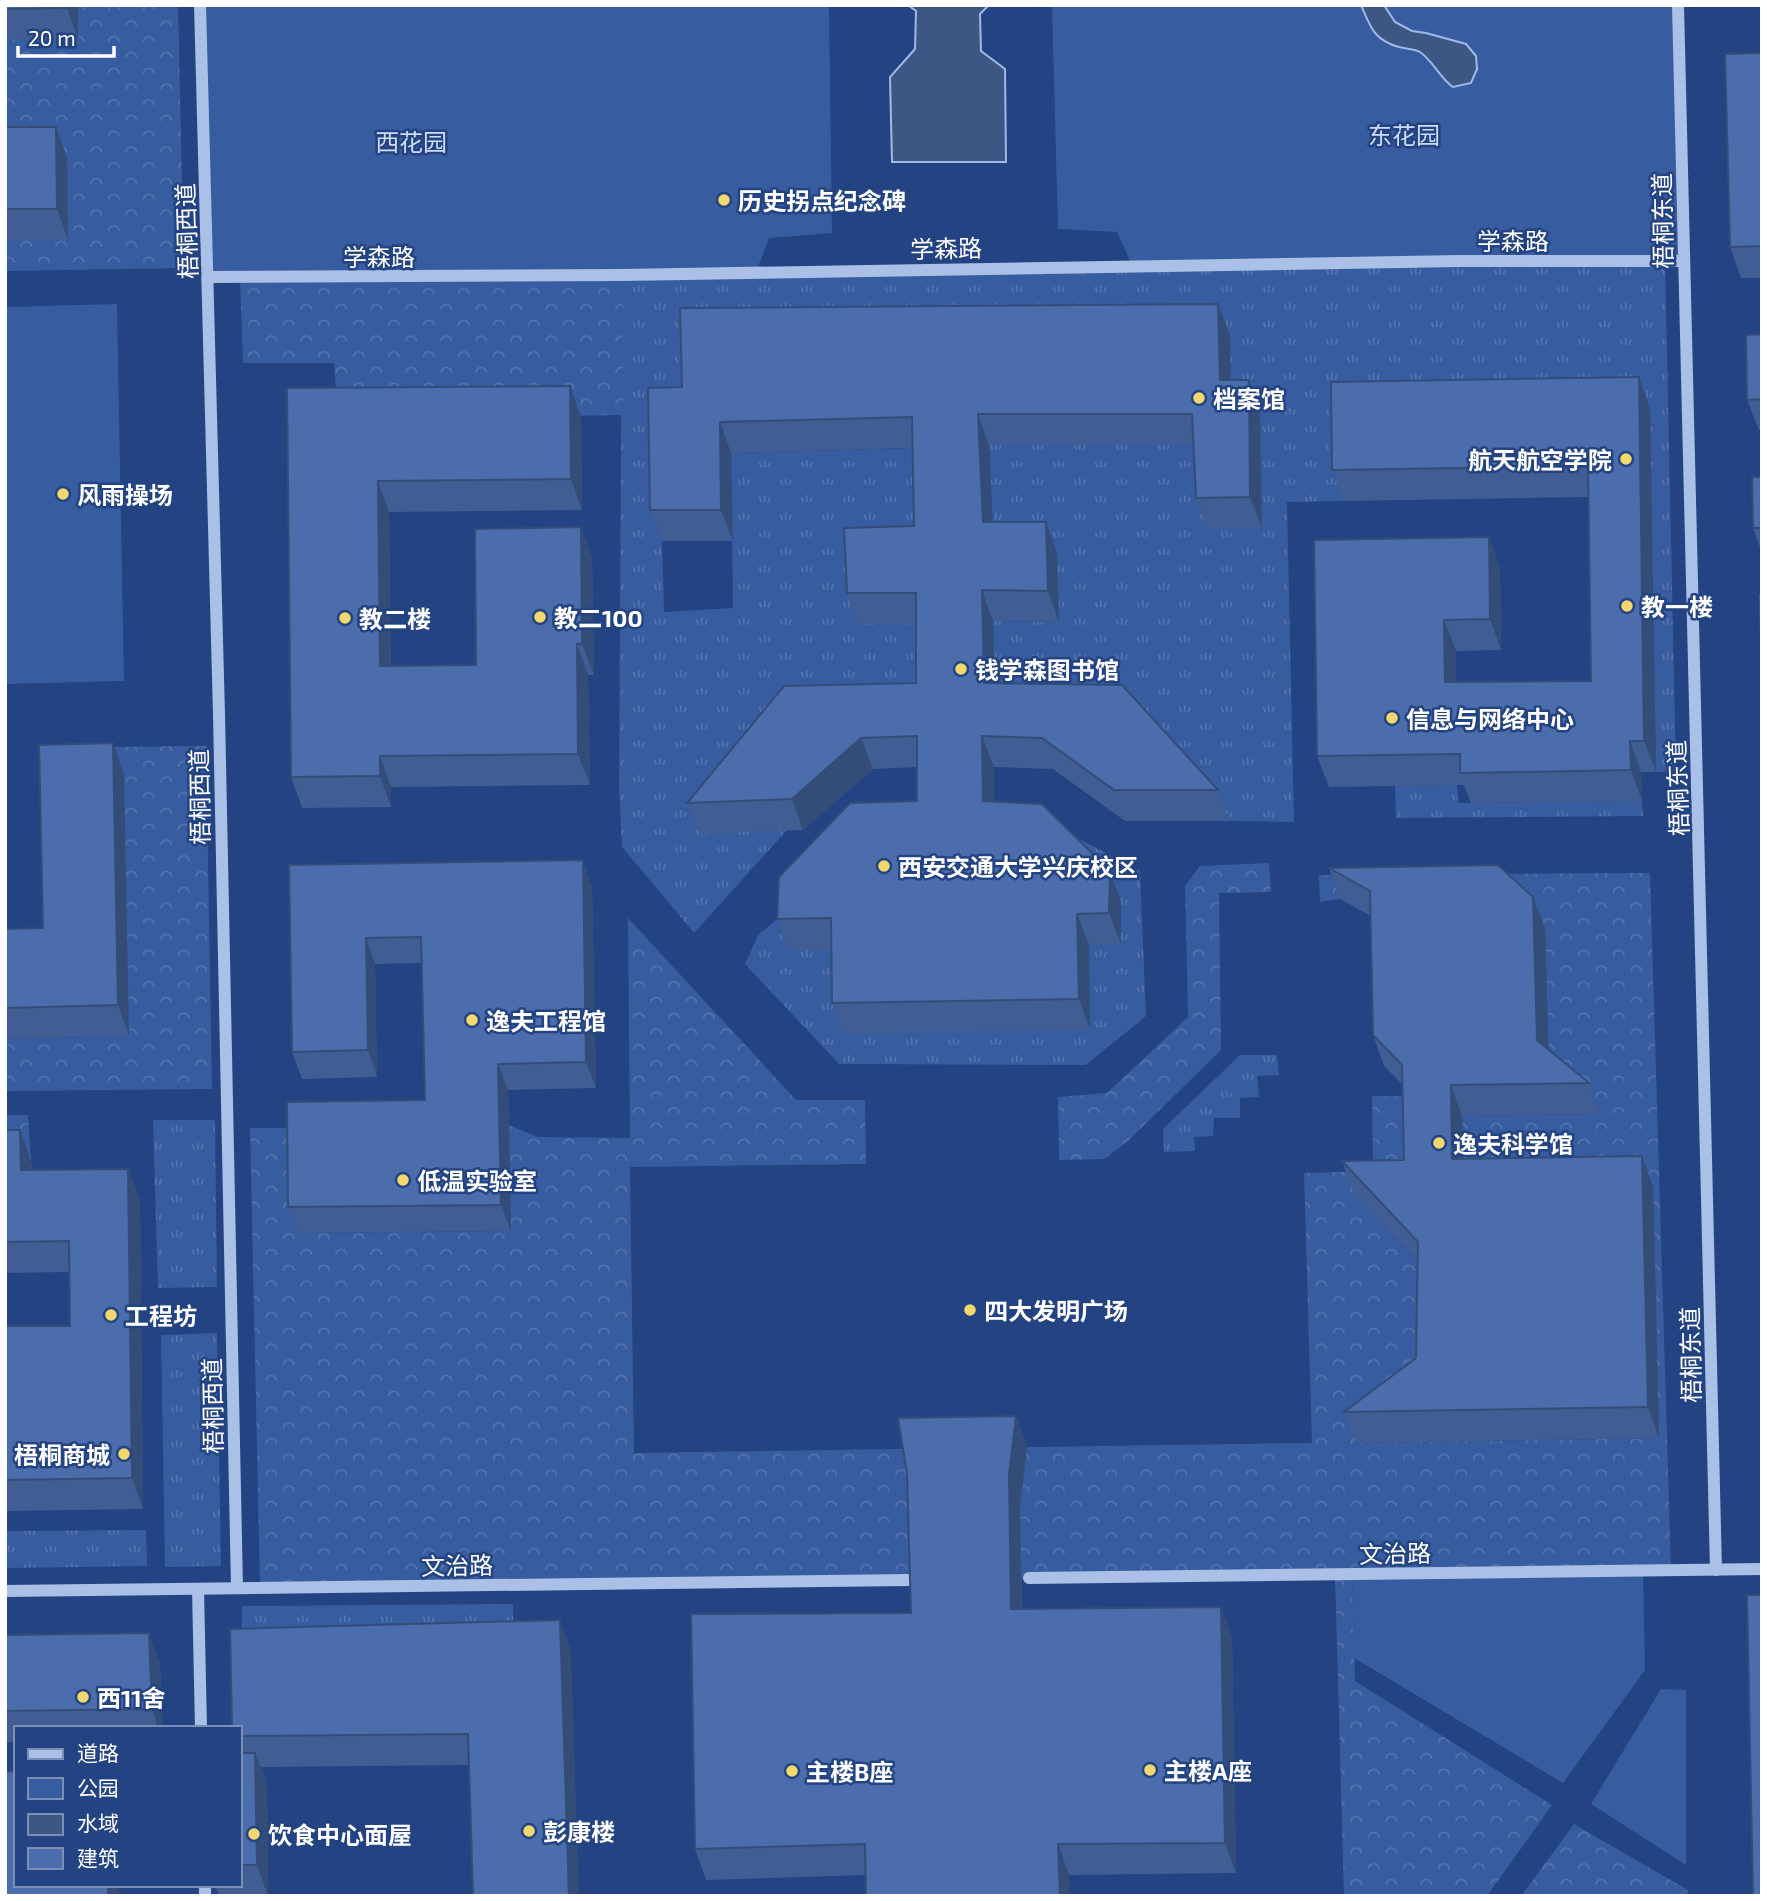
<svg xmlns="http://www.w3.org/2000/svg" width="1767" height="1901" viewBox="0 0 1767 1901" font-family="'Exo 2','Noto Sans SC',sans-serif">
<style>
.grass{fill:url(#grass-tufts)}
.forest{fill:url(#forest-crowns)}
.park{fill:#375c9f}
.water{fill:#3e5684;stroke:#9ebae8;stroke-width:2}
.lines{fill:none;stroke-linecap:round;stroke-linejoin:round}
.minor{stroke:#aac0e7;stroke-width:12}
.wall{fill:#405e93}
.shaded-wall{fill:#344c78}
.building{fill:#4b6dab;stroke:#344c78;stroke-width:2}
.poi-dot{fill:#f3d96d;stroke:#234382;stroke-width:2.5}
.labels{text-anchor:middle;dominant-baseline:central;stroke-width:5;stroke-linejoin:round;paint-order:stroke}
.park-label{font-size:24px;fill:#cedcf6;stroke:#234382}
.poi-label{font-size:24px;font-weight:bold;fill:#fff;stroke:#234382;text-anchor:start}
.street-label{font-size:24px;fill:#fff;stroke:#234382}
</style>
<defs>
<pattern id="grass-tufts" width="24" height="20" patternUnits="userSpaceOnUse" patternTransform="scale(1.75)"><rect width="24" height="20" fill="#375c9f"/><path d="M3 7l-1-3M5 7V3M7 7l1-3M15 17l-1-3M17 17v-4M19 17l1-3" fill="none" stroke="#5574ad"/></pattern>
<pattern id="forest-crowns" width="20" height="18" patternUnits="userSpaceOnUse" patternTransform="scale(1.75)"><rect width="20" height="18" fill="#375c9f"/><path d="M2 6a3 3 0 1 1 6 0M12 15a3 3 0 1 1 6 0" fill="none" stroke="#5574ad"/></pattern>
</defs>
<rect width="100%" height="100%" fill="#234382"/>
<g class="grass">
<polygon points="1665,261 1676,771 1656,772 1650,408 1343,413 1344,501 1287,502 1294,822 1230,821 1188,777 995,714 993,621 1059,622 994,553 989,445 1203,445 1260,412 691,339 662,541 664,612 733,608 731,453 923,448 928,714 787,830 694,933 622,847 619,786 622,275"/>
<polygon points="1457,785 1458,803 1642,801 1643,816 1396,818 1395,786"/>
<polygon points="1053,835 1081,840 1140,871 1146,1016 1086,1065 839,1064 745,964 758,935 790,908"/>
<polygon points="1240,1055 1277,1055 1279,1075 1257,1076 1259,1097 1240,1098 1240,1118 1214,1118 1213,1136 1194,1137 1195,1151 1164,1152 1163,1129"/>
<polygon points="153,1120 215,1120 217,1287 158,1288"/>
<polygon points="217,1333 221,1566 165,1567 161,1335"/>
<polygon points="146,1530 147,1566 5,1568 5,1531"/>
<polygon points="513,1604 514,1653 241,1660 242,1606"/>
</g>
<g class="forest">
<polygon points="5,5 178,5 184,268 5,271"/>
<polygon points="622,275 624,415 338,419 334,363 243,363 240,277"/>
<polygon points="206,746 212,1089 5,1091 5,1039 129,1036 100,747"/>
<polygon points="1269,863 1271,892 1219,893 1221,1050 1128,1141 1104,1159 1059,1160 1058,1097 1107,1093 1188,1017 1185,886 1200,866"/>
<polygon points="1650,873 1671,1570 1352,1575 1355,1681 1552,1805 1487,1896 1344,1896 1335,1575 260,1588 250,1128 296,1128 298,1233 511,1231 509,1125 537,1137 630,1138 628,918 796,1100 865,1100 866,1164 630,1167 634,1453 1312,1443 1304,1173 1373,1171 1372,1096 1413,1096 1417,1191 1354,1193 1429,1273 1427,1389 1357,1443 1659,1438 1653,1187 1464,1190 1462,1116 1599,1114 1549,1071 1545,928 1509,896 1340,899 1320,902 1319,875"/>
<polygon points="5,1115 28,1115 31,1161 5,1161"/>
<polygon points="1574,1824 1688,1890 1688,1896 1521,1896"/>
</g>
<g class="park">
<polygon points="200,5 829,5 832,233 769,238 756,272 208,277"/>
<polygon points="1052,5 1677,5 1684,261 1132,265 1117,232 1058,229"/>
<polygon points="117,304 124,681 5,684 5,307"/>
<polygon points="1759,594 1762,594 1762,732"/>
<polygon points="1643,1570 1645,1670 1563,1783 1354,1658 1352,1574"/>
<polygon points="1661,1689 1686,1690 1686,1865 1591,1804"/>
</g>
<g class="water">
<polygon points="908,5 989,5 980,14 981,51 1005,69 1006,162 892,162 890,77 915,49 916,11"/>
<path d="M 1361,5 L 1384,5 L 1395,22 L 1412,31 L 1426,33 L 1466,44 L 1476,56 L 1477,69 L 1471,83 L 1453,87 C 1440,78 1434,62 1420,52 C 1415,49 1406,49 1399,47 C 1374,40 1371,28 1361,5 Z"/>
</g>
<g class="lines">
<g class="minor">
<polyline points="200,5 219,714 237,1588"/>
<polyline points="1678,5 1716,1570"/>
<polyline points="208,277 622,275 1459,261 1684,261"/>
<polyline points="1029,1578 1762,1569"/>
<polyline points="198,1589 201,1728"/>
<polyline points="5,1591 910,1580"/>
<polyline points="205,1885 205,1896"/>
</g>
</g>
<g class="wall">
<polygon points="5,5 78,5 78,39 5,40"/>
<polygon points="1762,53 1762,278 1741,278 1730,247"/>
<polygon points="5,127 56,127 67,158 68,240 5,240"/>
<polygon points="1762,334 1762,430 1759,430 1747,400"/>
<polygon points="1230,335 1230,380 1249,380 1260,411 1262,528 1207,529 1196,498 1193,445 989,445 992,522 1057,553 1059,622 993,621 995,683 1218,790 1230,821 1125,821 1053,769 994,767 994,802 1121,902 1121,944 1089,945 1090,1030 843,1034 832,1003 831,950 788,950 777,919 917,801 917,767 873,769 803,830 699,834 687,803 916,683 916,624 858,624 847,593 914,526 912,448 731,453 733,541 662,541 650,510 682,387"/>
<polygon points="287,388 581,417 582,510 389,512 391,666 476,665 581,527 592,558 594,675 588,675 590,785 391,787 391,807 302,808 291,777"/>
<polygon points="1650,408 1656,772 1641,772 1642,801 1471,803 1464,785 1329,787 1317,756 1489,537 1500,568 1501,650 1456,651 1456,682 1591,681 1588,497 1344,501 1332,470"/>
<polygon points="1762,477 1762,553 1753,528"/>
<polygon points="124,774 129,1036 5,1039 5,929 43,928"/>
<polygon points="289,865 592,886 596,1088 508,1090 511,1231 298,1233 288,1207 425,1100 422,963 375,964 377,1077 302,1079 292,1052"/>
<polygon points="1329,868 1533,897 1545,928 1548,1049 1589,1083 1600,1114 1462,1116 1463,1159 1642,1156 1653,1187 1659,1438 1356,1443 1344,1412 1416,1358 1417,1260 1353,1192 1342,1161 1404,1160 1403,1085 1384,1066 1373,1035 1371,916 1340,899"/>
<polygon points="5,1130 31,1161 32,1170 128,1169 140,1200 143,1509 5,1511 5,1326 70,1326 70,1272 5,1273"/>
<polygon points="1016,1416 1027,1447 1020,1507 1022,1609 1221,1607 1232,1638 1236,1873 1069,1875 865,1875 706,1880 695,1849 911,1613"/>
<polygon points="560,1620 571,1651 469,1765 261,1767 267,1783 268,1896 219,1896 215,1885 240,1885 240,1728"/>
<polygon points="5,1635 160,1664 163,1728 16,1728 16,1742 5,1742"/>
</g>
<g class="shaded-wall">
<polygon points="67,5 78,5 78,39 67,8"/>
<polygon points="56,127 67,158 68,240 57,209"/>
<polygon points="1218,304 1230,335 1231,411 1220,380"/>
<polygon points="1639,377 1650,408 1656,772 1644,741"/>
<polygon points="1249,380 1260,411 1262,528 1250,497"/>
<polygon points="570,386 581,417 582,510 571,479"/>
<polygon points="978,414 989,445 994,553 983,522"/>
<polygon points="720,422 731,453 733,541 721,510"/>
<polygon points="378,481 389,512 391,697 380,666"/>
<polygon points="1046,522 1057,553 1059,622 1048,591"/>
<polygon points="581,527 592,558 594,675 582,644"/>
<polygon points="1489,537 1500,568 1501,650 1490,619"/>
<polygon points="982,590 993,621 995,714 984,683"/>
<polygon points="1444,620 1456,651 1456,713 1445,682"/>
<polygon points="577,644 588,675 590,785 578,754"/>
<polygon points="982,736 994,767 994,832 983,801"/>
<polygon points="861,738 873,769 803,830 792,799"/>
<polygon points="1630,741 1641,772 1642,801 1631,770"/>
<polygon points="113,743 124,774 129,1036 118,1005"/>
<polygon points="380,756 391,787 391,807 380,776"/>
<polygon points="583,860 592,886 596,1088 586,1062"/>
<polygon points="1110,871 1121,902 1121,944 1109,913"/>
<polygon points="1533,897 1545,928 1549,1071 1537,1040"/>
<polygon points="1077,914 1089,945 1090,1030 1079,999"/>
<polygon points="366,938 375,964 377,1077 368,1050"/>
<polygon points="498,1064 508,1090 511,1231 501,1205"/>
<polygon points="1451,1085 1462,1116 1464,1190 1452,1159"/>
<polygon points="20,1130 31,1161 32,1201 21,1170"/>
<polygon points="1642,1156 1653,1187 1659,1438 1648,1407"/>
<polygon points="128,1169 140,1200 143,1509 132,1478"/>
<polygon points="1016,1416 1027,1447 1020,1507 1022,1640 1011,1609 1009,1476"/>
<polygon points="1221,1607 1232,1638 1236,1873 1225,1843"/>
<polygon points="560,1620 571,1651 579,1896 569,1896"/>
<polygon points="149,1633 160,1664 163,1728 158,1728 152,1709"/>
<polygon points="255,1753 267,1783 268,1896 257,1865"/>
<polygon points="1058,1844 1069,1875 1070,1896 1060,1896"/>
<polygon points="108,1885 118,1885 119,1896 108,1896"/>
</g>
<g class="building">
<polygon points="5,5 67,5 67,8 5,9"/>
<polygon points="1762,53 1762,246 1730,247 1725,54"/>
<polygon points="5,127 56,127 57,209 5,209"/>
<polygon points="1218,304 1220,380 1249,380 1250,497 1196,498 1192,414 978,414 983,522 1046,522 1048,591 982,590 984,683 1122,685 1218,790 1114,790 1042,738 982,736 983,801 1042,804 1110,871 1109,913 1077,914 1079,999 832,1003 831,918 777,919 779,877 850,803 917,801 917,736 861,738 792,799 687,803 784,686 916,683 916,593 847,593 844,528 914,526 912,417 720,422 721,510 650,510 648,388 682,387 680,308"/>
<polygon points="1762,334 1762,399 1747,400 1746,335"/>
<polygon points="1639,377 1644,741 1630,741 1631,770 1460,773 1460,754 1317,756 1314,540 1489,537 1490,619 1444,620 1445,682 1591,681 1588,466 1332,470 1331,382"/>
<polygon points="570,386 571,479 378,481 380,666 476,665 475,529 581,527 582,644 577,644 578,754 380,756 380,776 291,777 287,388"/>
<polygon points="1752,477 1762,477 1762,528 1753,528"/>
<polygon points="113,743 118,1005 5,1008 5,929 43,928 39,745"/>
<polygon points="583,860 586,1062 498,1064 501,1205 288,1207 287,1102 425,1100 421,937 366,938 368,1050 292,1052 289,865"/>
<polygon points="1498,865 1533,897 1537,1040 1589,1083 1451,1085 1452,1159 1642,1156 1648,1407 1344,1412 1416,1358 1418,1242 1342,1161 1404,1160 1402,1065 1373,1035 1370,891 1329,868"/>
<polygon points="5,1130 20,1130 21,1170 128,1169 132,1478 5,1480 5,1326 70,1326 69,1241 5,1242"/>
<polygon points="1016,1416 1009,1476 1011,1609 1221,1607 1225,1843 1058,1844 1060,1896 866,1896 865,1844 695,1849 691,1614 911,1613 907,1473 898,1418"/>
<polygon points="1747,1595 1762,1595 1762,1896 1753,1896"/>
<polygon points="560,1620 569,1896 473,1896 468,1734 240,1736 240,1728 232,1728 230,1629"/>
<polygon points="149,1633 152,1709 5,1711 5,1635"/>
<polygon points="240,1753 255,1753 257,1865 240,1865"/>
<polygon points="16,1771 16,1885 108,1885 108,1896 5,1896 5,1772"/>
</g>
<g class="poi-dot">
<circle cx="724" cy="200" r="7"/>
<circle cx="1199" cy="398" r="7"/>
<circle cx="1626" cy="459" r="7"/>
<circle cx="63" cy="494" r="7"/>
<circle cx="1627" cy="606" r="7"/>
<circle cx="540" cy="617" r="7"/>
<circle cx="345" cy="618" r="7"/>
<circle cx="961" cy="669" r="7"/>
<circle cx="1392" cy="718" r="7"/>
<circle cx="884" cy="866" r="7"/>
<circle cx="472" cy="1020" r="7"/>
<circle cx="1439" cy="1143" r="7"/>
<circle cx="403" cy="1180" r="7"/>
<circle cx="970" cy="1310" r="7"/>
<circle cx="111" cy="1315" r="7"/>
<circle cx="124" cy="1454" r="7"/>
<circle cx="83" cy="1697" r="7"/>
<circle cx="1150" cy="1770" r="7"/>
<circle cx="792" cy="1771" r="7"/>
<circle cx="529" cy="1831" r="7"/>
<circle cx="254" cy="1834" r="7"/>
</g>
<g class="labels">
<g class="park-label">
<text x="1404" y="134">东花园</text>
<text x="411" y="141">西花园</text>
</g>
<g class="poi-label">
<text x="738" y="200">历史拐点纪念碑</text>
<text x="1213" y="398">档案馆</text>
<text x="1612" y="459" text-anchor="end">航天航空学院</text>
<text x="77" y="494">风雨操场</text>
<text x="1641" y="606">教一楼</text>
<text x="554" y="617">教二100</text>
<text x="359" y="618">教二楼</text>
<text x="975" y="669">钱学森图书馆</text>
<text x="1406" y="718">信息与网络中心</text>
<text x="898" y="866">西安交通大学兴庆校区</text>
<text x="486" y="1020">逸夫工程馆</text>
<text x="1453" y="1143">逸夫科学馆</text>
<text x="417" y="1180">低温实验室</text>
<text x="984" y="1310">四大发明广场</text>
<text x="125" y="1315">工程坊</text>
<text x="110" y="1454" text-anchor="end">梧桐商城</text>
<text x="97" y="1697">西11舍</text>
<text x="1164" y="1770">主楼A座</text>
<text x="806" y="1771">主楼B座</text>
<text x="543" y="1831">彭康楼</text>
<text x="268" y="1834">饮食中心面屋</text>
</g>
<g class="street-label">
<text transform="translate(1662 221) rotate(-91)">梧桐东道</text>
<text transform="translate(186 231) rotate(-92)">梧桐西道</text>
<text x="1513" y="240">学森路</text>
<text transform="translate(946 248) rotate(-1)">学森路</text>
<text x="379" y="256">学森路</text>
<text transform="translate(1677 788) rotate(-92)">梧桐东道</text>
<text transform="translate(199 797) rotate(-91)">梧桐西道</text>
<text transform="translate(1690 1355) rotate(-91)">梧桐东道</text>
<text transform="translate(212 1406) rotate(-91)">梧桐西道</text>
<text transform="translate(1395 1553) rotate(-1)">文治路</text>
<text transform="translate(457 1565) rotate(-1)">文治路</text>
</g>
</g>
<rect width="1767" height="1901" fill="none" stroke="#ffffff" stroke-width="14"/>
<rect x="14" y="1726" width="228" height="161" fill="#234382" stroke="#7b8eb4" stroke-width="2"/>
<rect x="28" y="1749" width="35" height="10" fill="#aac0e7" stroke="#7b8eb4" stroke-width="2"/>
<text x="77" y="1761" font-size="21" fill="#ffffff">道路</text>
<rect x="28" y="1778" width="35" height="21" fill="#375c9f" stroke="#7b8eb4" stroke-width="2"/>
<text x="77" y="1796" font-size="21" fill="#ffffff">公园</text>
<rect x="28" y="1814" width="35" height="21" fill="#3e5684" stroke="#7b8eb4" stroke-width="2"/>
<text x="77" y="1831" font-size="21" fill="#ffffff">水域</text>
<rect x="28" y="1848" width="35" height="21" fill="#4b6dab" stroke="#7b8eb4" stroke-width="2"/>
<text x="77" y="1866" font-size="21" fill="#ffffff">建筑</text>
<path d="M18 46v10h96v-10" fill="none" stroke="#ffffff" stroke-width="3.5"/>
<text x="28" y="46" font-size="21" fill="#ffffff" stroke="#234382" stroke-width="5" paint-order="stroke">20 m</text>
</svg>
